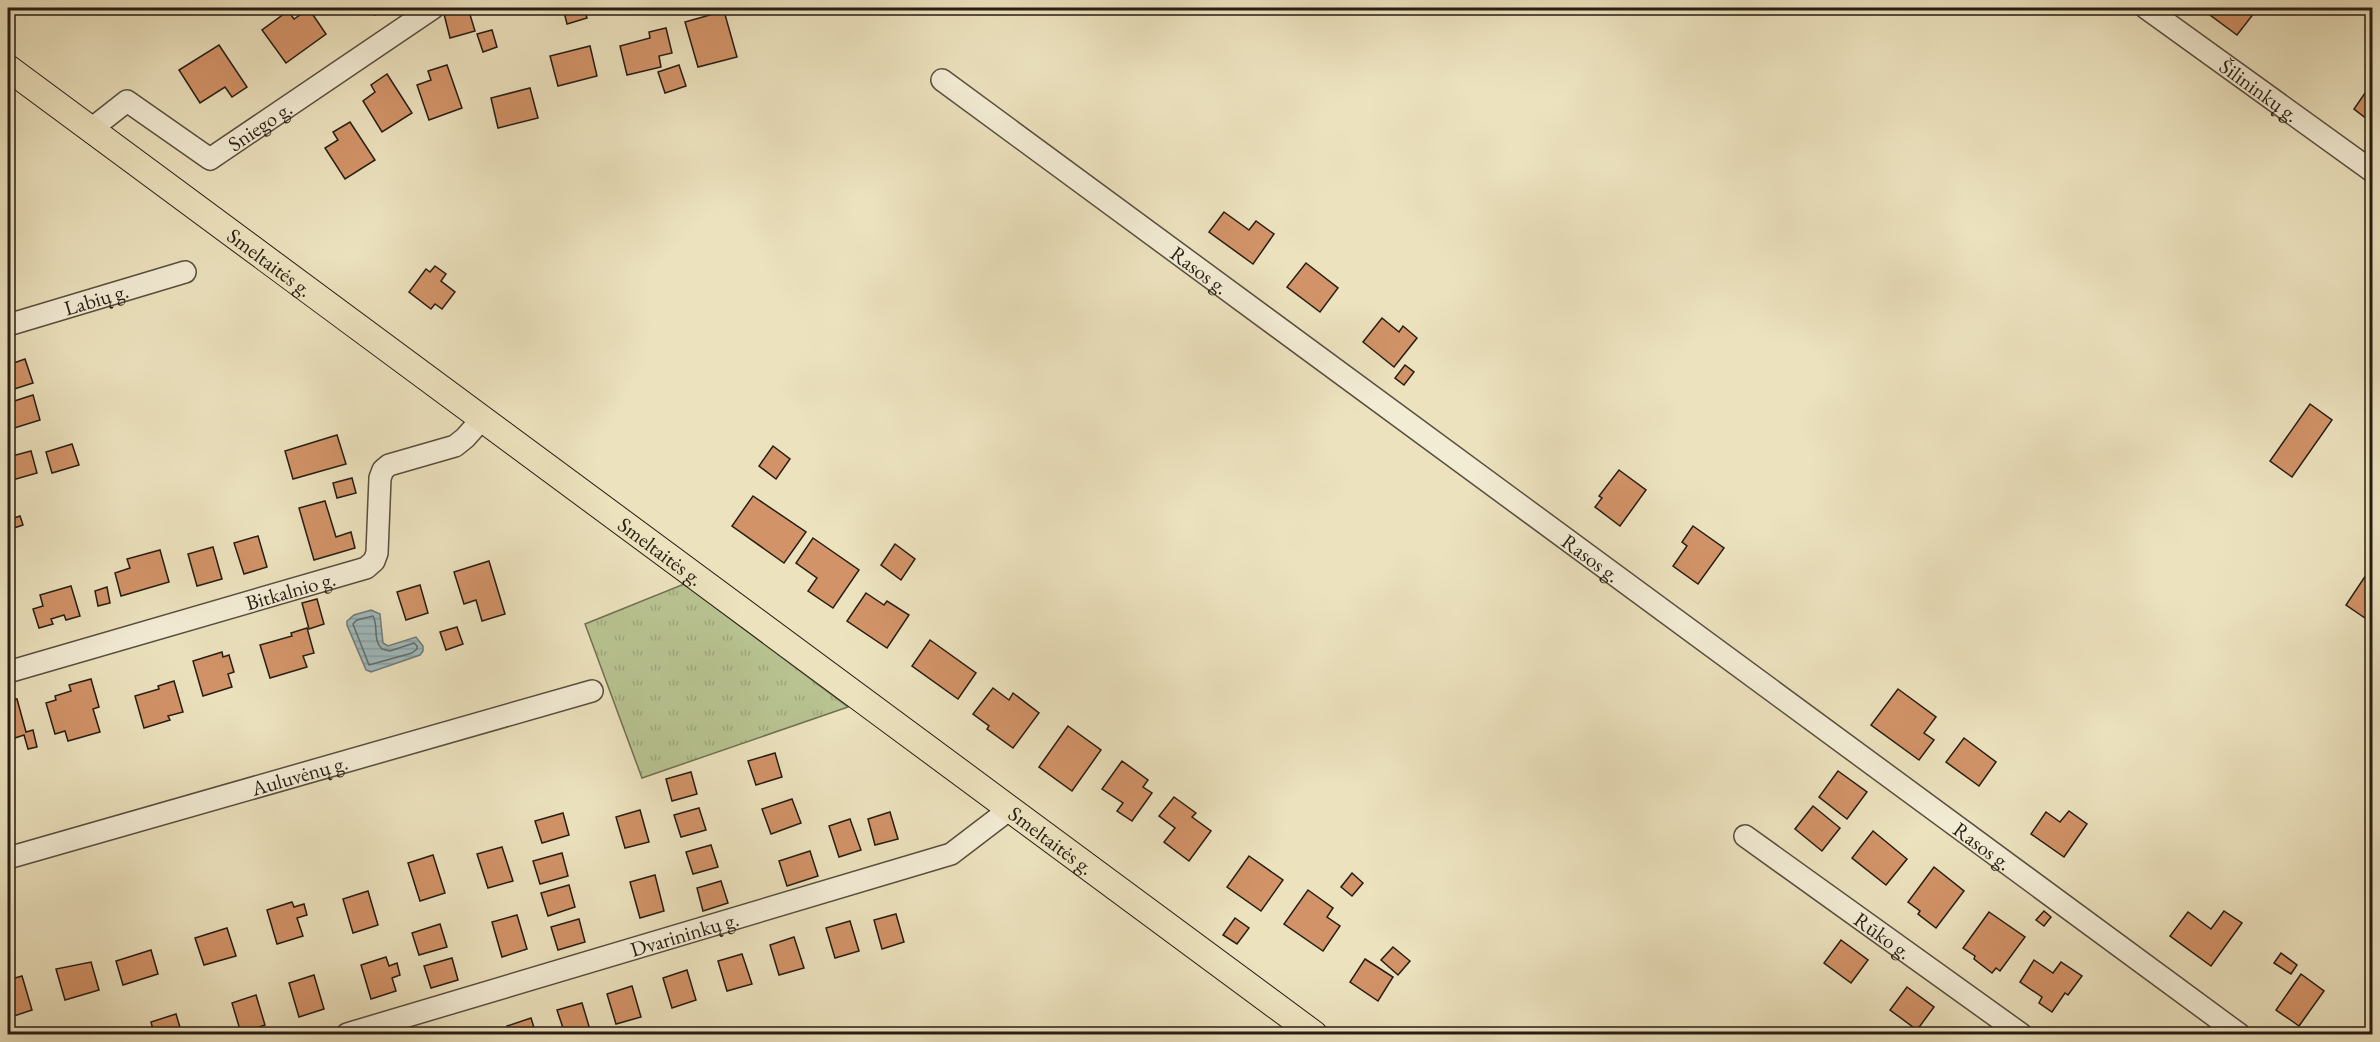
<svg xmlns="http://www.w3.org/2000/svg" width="2380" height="1042" viewBox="0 0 2380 1042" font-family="'EB Garamond',serif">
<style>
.grass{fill:url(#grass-tufts);stroke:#6f7052;stroke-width:1.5}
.water{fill:url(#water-rules);stroke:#6f7b79;stroke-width:1.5}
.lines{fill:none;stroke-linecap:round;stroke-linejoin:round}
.shore{stroke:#626c68;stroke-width:1.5}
.building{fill:#d29368;stroke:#261d13;stroke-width:1.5}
.minor-casing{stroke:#584e3e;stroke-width:24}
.major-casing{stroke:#261d13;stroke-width:28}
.minor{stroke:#f3ecd5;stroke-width:21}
.major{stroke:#ece2be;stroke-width:26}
.labels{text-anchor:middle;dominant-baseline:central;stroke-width:5;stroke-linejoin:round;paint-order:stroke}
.street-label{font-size:21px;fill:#261d13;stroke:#f3ecd5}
</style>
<defs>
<pattern id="grass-tufts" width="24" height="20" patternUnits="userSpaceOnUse" patternTransform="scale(1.5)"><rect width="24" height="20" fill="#b8c391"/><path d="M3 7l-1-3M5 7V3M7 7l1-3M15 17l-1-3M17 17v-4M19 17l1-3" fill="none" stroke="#9ea77c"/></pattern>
<pattern id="water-rules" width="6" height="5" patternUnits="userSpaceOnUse" patternTransform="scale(1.5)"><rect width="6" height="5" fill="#9fbabd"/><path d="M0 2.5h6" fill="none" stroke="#899fa2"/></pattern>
</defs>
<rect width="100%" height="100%" fill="#ece2be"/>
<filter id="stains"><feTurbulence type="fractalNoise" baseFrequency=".00333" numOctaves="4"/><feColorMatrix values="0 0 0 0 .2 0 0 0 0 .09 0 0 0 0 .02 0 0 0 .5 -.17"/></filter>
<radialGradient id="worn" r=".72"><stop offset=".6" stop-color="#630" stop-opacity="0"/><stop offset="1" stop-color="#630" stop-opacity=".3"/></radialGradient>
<polygon class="grass" points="684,584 848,707 642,778 585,624"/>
<polygon class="water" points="371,610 380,614 383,643 388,646 416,637 423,646 423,651 420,655 371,672 366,670 347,625 347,621 354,615"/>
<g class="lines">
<path class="shore" d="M 373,616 C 379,627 372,639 382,649 L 390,651 L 414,643 L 417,646 L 417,649 L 412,653 L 369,665 L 353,624 L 357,620 Z"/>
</g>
<g class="building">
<polygon points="371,8 387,8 375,15"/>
<polygon points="455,8 468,8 475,31 450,38 444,14"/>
<polygon points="563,8 584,8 587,18 567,24"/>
<polygon points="604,8 621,8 605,12"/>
<polygon points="2215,8 2258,8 2237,35 2210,15"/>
<polygon points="309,9 326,34 286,63 262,30 288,11 294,19"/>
<polygon points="724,11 737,57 698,67 685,22"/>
<polygon points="666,28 672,53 659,56 661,67 627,75 620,46 650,38 649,32"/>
<polygon points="492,30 497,47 483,52 477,34"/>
<polygon points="219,45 247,87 232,97 225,87 200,103 179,70"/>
<polygon points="590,46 597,76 558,86 550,56"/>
<polygon points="447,65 462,108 429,120 417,85 431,80 428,71"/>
<polygon points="679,65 686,86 665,93 658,72"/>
<polygon points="387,74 412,113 382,132 363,101 375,92 371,85"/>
<polygon points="530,88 538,118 498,128 491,98"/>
<polygon points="2365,93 2370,96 2372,93 2372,123 2354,109"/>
<polygon points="350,122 375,160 345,179 325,148 338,140 333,132"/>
<polygon points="1224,212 1249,230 1256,221 1274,234 1253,264 1209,232"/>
<polygon points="1306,263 1338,288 1320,312 1287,287"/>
<polygon points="435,266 446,274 441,281 455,292 442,309 435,304 431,309 409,292 426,269 430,272"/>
<polygon points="1382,318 1399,332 1403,326 1417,338 1394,367 1363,342"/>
<polygon points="25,359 33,383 8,391 8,365"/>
<polygon points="1405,365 1414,372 1404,385 1395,378"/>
<polygon points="33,395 40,420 8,430 8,403"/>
<polygon points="2310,404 2332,420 2292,477 2270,461"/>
<polygon points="337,435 346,464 293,479 285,451"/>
<polygon points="72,444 79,465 52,473 46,452"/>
<polygon points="773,446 790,459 776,479 759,466"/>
<polygon points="31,451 37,473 9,481 8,457"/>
<polygon points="1619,470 1646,490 1620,526 1595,507 1602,498 1599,496"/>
<polygon points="352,478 356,493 337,498 333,483"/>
<polygon points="753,496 806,532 784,563 732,526"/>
<polygon points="325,501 336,537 351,532 355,548 314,560 299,508"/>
<polygon points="20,516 23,525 11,529 8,520"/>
<polygon points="1693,526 1724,548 1698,584 1673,566 1687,546 1682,542"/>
<polygon points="8,531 12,546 8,547"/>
<polygon points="258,536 267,567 244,574 234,543"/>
<polygon points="813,538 859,570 833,608 808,591 817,578 796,563"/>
<polygon points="895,544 915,559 901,580 881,565"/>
<polygon points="213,547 222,579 197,586 188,554"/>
<polygon points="160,550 169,582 121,596 115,573 130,568 127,559"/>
<polygon points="489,561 505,614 482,621 476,600 464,604 454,572"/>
<polygon points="2366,575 2372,579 2372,608 2365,618 2346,605"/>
<polygon points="420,585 428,613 406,620 397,592"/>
<polygon points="71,586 80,616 66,620 64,615 51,619 53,624 39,628 33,609 43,606 40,595"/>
<polygon points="107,587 110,603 98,606 95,591"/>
<polygon points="866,593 884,605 887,601 909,615 887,648 847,621"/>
<polygon points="317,599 324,624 309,629 302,603"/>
<polygon points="457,627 463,644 446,650 440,632"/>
<polygon points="307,628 314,653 303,656 307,667 270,678 260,645 292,636 291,633"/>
<polygon points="930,640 976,673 958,699 912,666"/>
<polygon points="222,652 223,657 229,655 234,672 228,674 232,687 203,696 193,661"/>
<polygon points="91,679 99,707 93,709 100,732 68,741 65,731 55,734 46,703 56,700 55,696 71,691 69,685"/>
<polygon points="174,681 183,712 168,716 170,720 144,728 135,696 159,689 158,686"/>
<polygon points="993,688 1009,700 1013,693 1039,713 1013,748 987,729 989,726 973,714"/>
<polygon points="1898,689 1936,717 1924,733 1934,740 1919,760 1871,725"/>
<polygon points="17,699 26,732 33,730 37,747 28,749 24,735 12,739 11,735 8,736 8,701"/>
<polygon points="1068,726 1101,750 1072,791 1039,767"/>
<polygon points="1964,738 1996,762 1979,786 1946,762"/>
<polygon points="775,753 782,777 756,785 748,761"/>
<polygon points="1122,761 1148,780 1143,787 1152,793 1132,821 1117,811 1123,803 1102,789"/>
<polygon points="1838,771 1867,792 1847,819 1819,797"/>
<polygon points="691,772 697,794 672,801 666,779"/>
<polygon points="1174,797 1196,813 1192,817 1211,831 1189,861 1164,842 1175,828 1159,816"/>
<polygon points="792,799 801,823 771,834 762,809"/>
<polygon points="1813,806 1840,828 1822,851 1795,829"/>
<polygon points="699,808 706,830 681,837 674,815"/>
<polygon points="640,810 649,842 625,848 616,817"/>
<polygon points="2069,811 2087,824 2064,857 2031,834 2046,812 2060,822"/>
<polygon points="890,812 898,839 875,845 868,819"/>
<polygon points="563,813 569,835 542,843 535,821"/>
<polygon points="850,819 861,850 839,857 829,826"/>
<polygon points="1873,831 1907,859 1886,885 1852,858"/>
<polygon points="711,845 718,867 693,874 686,852"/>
<polygon points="502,847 513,881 488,888 477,854"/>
<polygon points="810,851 818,876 787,886 779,861"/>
<polygon points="562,853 568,876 540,884 533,861"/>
<polygon points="433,855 445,893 420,901 408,863"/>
<polygon points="1249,856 1283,880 1261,911 1227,887"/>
<polygon points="1934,867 1964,891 1936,928 1918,914 1920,911 1908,902"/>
<polygon points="1352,873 1363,883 1352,896 1341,887"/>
<polygon points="655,875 664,911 640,918 630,882"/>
<polygon points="721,881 728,903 703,911 697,888"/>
<polygon points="569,885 575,907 548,916 541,893"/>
<polygon points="1308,890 1333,908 1327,917 1340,926 1323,951 1284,924"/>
<polygon points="368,891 378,925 353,933 343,899"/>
<polygon points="292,902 294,907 304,904 307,915 297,918 303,936 277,944 267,910"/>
<polygon points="2044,911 2051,917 2044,926 2036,920"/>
<polygon points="2224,911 2242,923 2211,966 2170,936 2188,912 2211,929"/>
<polygon points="1989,912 2025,937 2000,971 1996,968 1992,973 1974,959 1975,956 1963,948"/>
<polygon points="896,914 904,942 882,949 874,920"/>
<polygon points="517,915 527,949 502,957 492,922"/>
<polygon points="1235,918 1249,928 1237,944 1223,935"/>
<polygon points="579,919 585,942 558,950 551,927"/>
<polygon points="850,921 859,951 835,958 826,928"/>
<polygon points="440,924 447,947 419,955 412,933"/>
<polygon points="227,928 236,956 204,965 195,938"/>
<polygon points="794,937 804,968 779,975 770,945"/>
<polygon points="1841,940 1868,960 1851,983 1824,963"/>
<polygon points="1393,947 1410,961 1398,975 1381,960"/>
<polygon points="151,950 158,974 123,985 116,961"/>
<polygon points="2281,953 2297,965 2291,974 2274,963"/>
<polygon points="742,954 752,984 727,991 718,961"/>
<polygon points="386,957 389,966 397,963 400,975 392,978 396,991 371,999 361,965"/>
<polygon points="452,958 458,980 431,988 424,966"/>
<polygon points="1365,959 1393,977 1378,1001 1350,982"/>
<polygon points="2034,960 2053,973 2061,962 2082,976 2068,995 2065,993 2052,1012 2039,1003 2042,997 2020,982"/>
<polygon points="91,962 99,990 65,1000 56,969"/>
<polygon points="687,970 696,1000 672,1008 663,978"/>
<polygon points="2301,974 2324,991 2299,1026 2276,1010"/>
<polygon points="314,975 324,1009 299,1017 289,983"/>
<polygon points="22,976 32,1010 8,1018 8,980"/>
<polygon points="632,986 641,1017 616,1024 607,994"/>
<polygon points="1907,987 1934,1007 1917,1030 1890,1010"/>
<polygon points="256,995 265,1025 241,1033 232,1003"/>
<polygon points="582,1003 591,1033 565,1034 557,1010"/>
<polygon points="176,1014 182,1034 154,1034 151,1022"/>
<polygon points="531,1018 536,1034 509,1034 507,1026"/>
</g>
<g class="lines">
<g class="minor-casing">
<g id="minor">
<path id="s1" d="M 2146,8 L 2372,171"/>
<path id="s2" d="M 942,80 L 2239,1034"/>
<path id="s3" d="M 90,130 L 127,101 L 210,159 L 433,8"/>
<path id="s4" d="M 8,325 L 185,272"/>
<path id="s5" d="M 8,672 L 366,568 L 374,561 L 377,553 L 380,478 L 383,470 L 389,465 L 455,446 L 465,438 L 482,419"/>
<path id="s6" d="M 1745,836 L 2021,1034"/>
<path id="s7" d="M 8,858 L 592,691"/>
<path id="s8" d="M 347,1034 L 951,854 L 1010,809"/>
</g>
</g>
<g class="major-casing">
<g id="major">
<path id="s9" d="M 8,68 L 1314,1034"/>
</g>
</g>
<use href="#minor" class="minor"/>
<use href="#major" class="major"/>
</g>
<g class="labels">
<g class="street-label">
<text stroke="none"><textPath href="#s1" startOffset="140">Šilininkų g.</textPath></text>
<text stroke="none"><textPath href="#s3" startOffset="208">Sniego g.</textPath></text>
<text stroke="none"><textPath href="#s9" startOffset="326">Smeltaitės g.</textPath></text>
<text stroke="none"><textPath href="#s2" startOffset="320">Rasos g.</textPath></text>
<text stroke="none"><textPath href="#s4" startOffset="92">Labių g.</textPath></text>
<text stroke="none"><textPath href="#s9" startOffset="812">Smeltaitės g.</textPath></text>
<text stroke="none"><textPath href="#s2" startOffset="806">Rasos g.</textPath></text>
<text stroke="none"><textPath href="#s5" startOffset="294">Bitkalnio g.</textPath></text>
<text stroke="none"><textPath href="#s7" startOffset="303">Auluvėnų g.</textPath></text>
<text stroke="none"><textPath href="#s9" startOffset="1298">Smeltaitės g.</textPath></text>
<text stroke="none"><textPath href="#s2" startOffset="1292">Rasos g.</textPath></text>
<text stroke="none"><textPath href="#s8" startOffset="352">Dvarininkų g.</textPath></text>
<text stroke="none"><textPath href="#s6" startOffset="170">Rūko g.</textPath></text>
</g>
</g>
<rect width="2380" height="1042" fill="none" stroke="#ece2be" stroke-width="30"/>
<rect x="9" y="9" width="2362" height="1024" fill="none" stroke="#261d13" stroke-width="3"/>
<rect x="15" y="15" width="2350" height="1012" fill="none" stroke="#261d13" stroke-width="1.5"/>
<rect width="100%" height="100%" filter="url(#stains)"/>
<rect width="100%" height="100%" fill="url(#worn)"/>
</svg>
